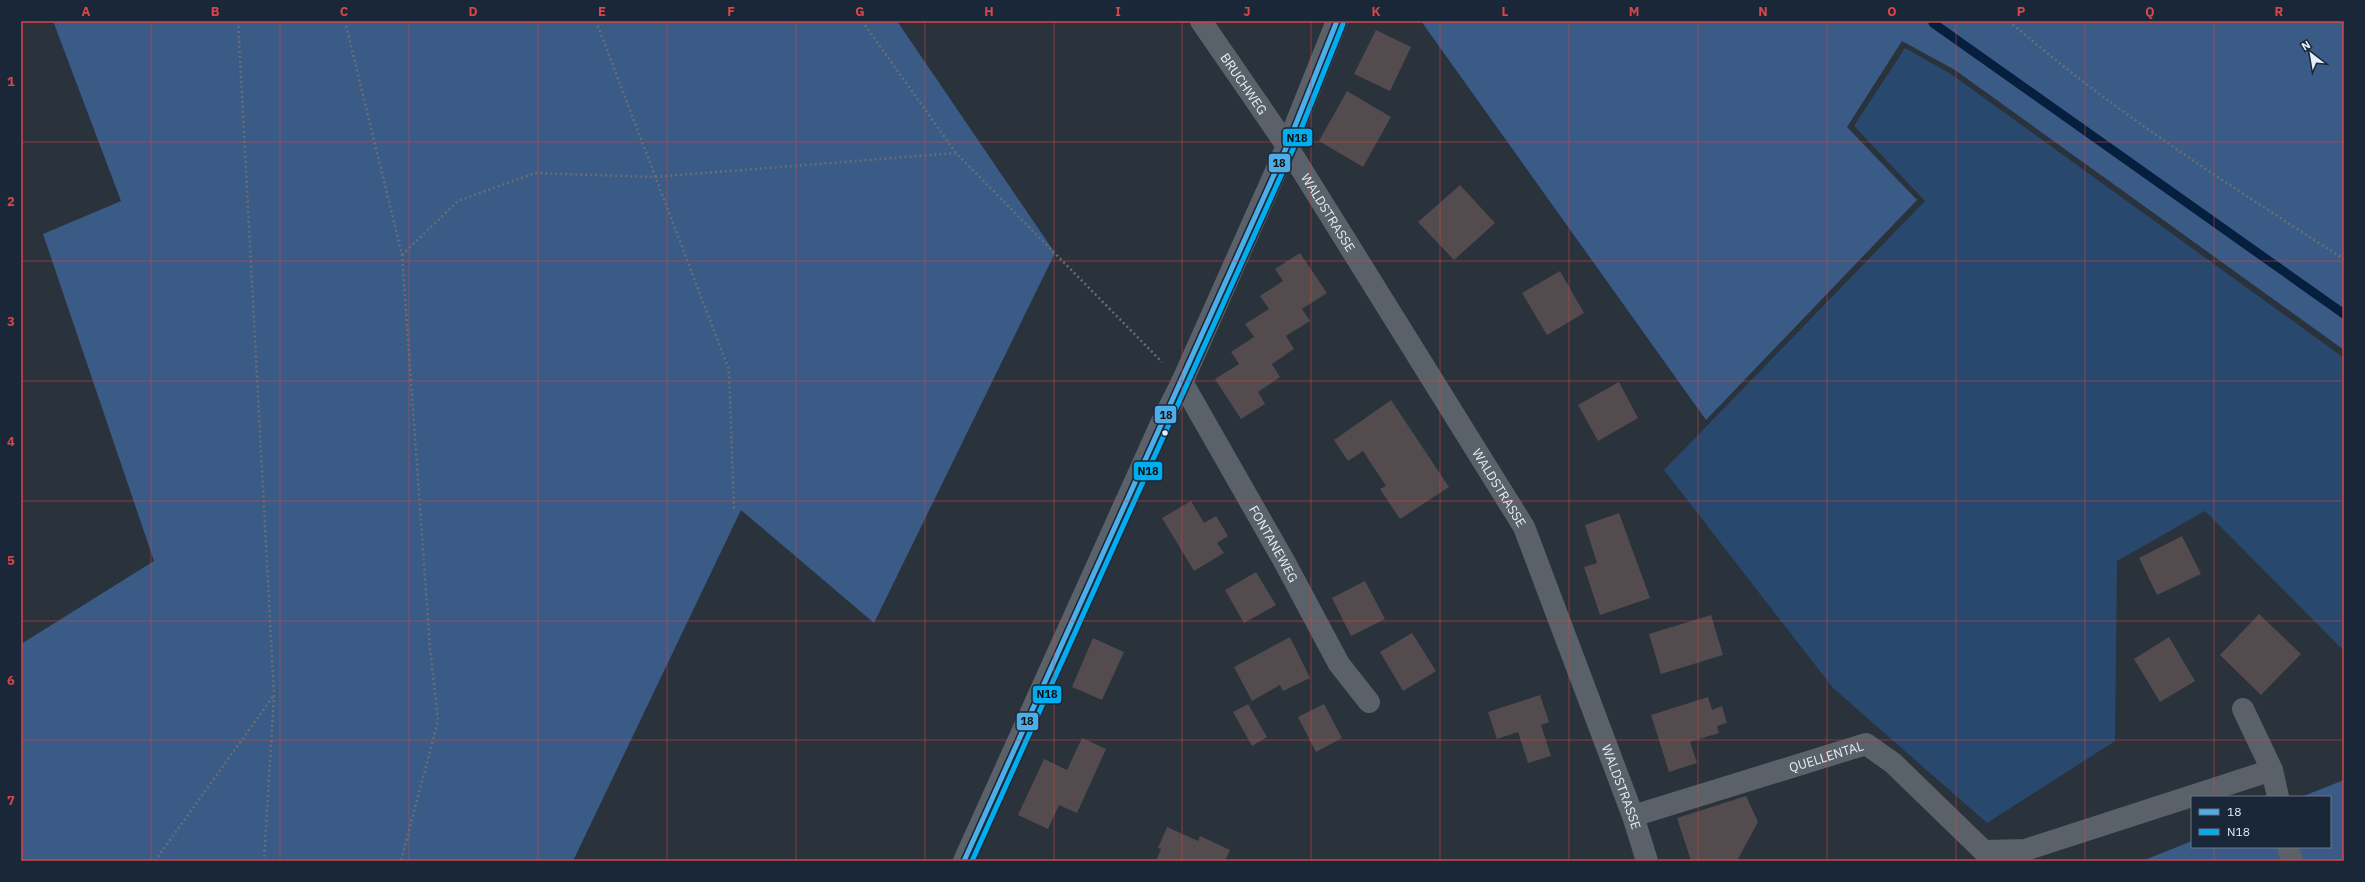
<svg xmlns="http://www.w3.org/2000/svg" width="2365" height="882" viewBox="0 0 2365 882" font-family="'IBM Plex Sans',sans-serif">
<style>
.green{fill:#29486d}
.forest{fill:#395b86}
.lines{fill:none;stroke-linecap:round;stroke-linejoin:round}
.stream{stroke:#061f3e;stroke-width:9}
.building{fill:#534b4d}
.path{stroke:#686e74;stroke-width:2.5;stroke-dasharray:2 3;stroke-linecap:butt}
.minor{stroke:#5a6169;stroke-width:22}
.bus-1-casing{stroke:#1a2738;stroke-width:8}
.bus-2-casing{stroke:#1a2738;stroke-width:8}
.bus-1{stroke:#4dade7;stroke-width:5}
.bus-2{stroke:#00adef;stroke-width:5}
.grid{fill:none;stroke:#d84647;stroke-width:1;stroke-opacity:0.55}
.bus-dot{fill:#e4edf8;stroke:#1a2738;stroke-width:1.5}
.labels{text-anchor:middle;dominant-baseline:central;stroke-width:3.5;stroke-linejoin:round;paint-order:stroke}
.street-label{font-size:13px;fill:#e4edf8;stroke:#1a2738}
.line-badge{stroke:#1a2738;stroke-width:1.5}
.pale-badge-label{font-size:11px;text-anchor:middle;font-weight:bold;fill:#111}
.neatline{fill:none;stroke:#d84647;stroke-width:1.5}
.grid-label{font-size:13px;text-anchor:middle;font-weight:bold;fill:#d84647}
</style>
<rect width="100%" height="100%" fill="#2a323c"/>
<polygon class="green" points="1905,48 1951,74 2344,358 2344,651 2205,511 2117,561 2115,741 1987,823 1833,688 1664,470 1925,201 1854,126"/>
<g class="forest">
<polygon points="53,21 897,21 1055,253 874,623 741,510 573,861 21,861 21,644 154,561 43,234 121,201"/>
<polygon points="1421,21 2344,21 2344,350 1955,70 1902,41 1847,127 1917,200 1706,420"/>
<polygon points="2344,780 2344,861 2142,861 2192,841 2192,847 2330,847 2330,797 2301,797"/>
</g>
<g class="lines">
<polyline class="stream" points="1933,23 2344,314"/>
</g>
<g class="building">
<polygon points="1376,30 1411,47 1390,91 1354,74"/>
<polygon points="1347,91 1391,117 1363,167 1319,141"/>
<polygon points="1460,185 1495,223 1454,260 1418,222"/>
<polygon points="1300,253 1327,293 1302,309 1310,321 1286,336 1294,349 1272,364 1280,377 1258,392 1265,404 1241,419 1215,379 1239,364 1231,352 1254,337 1245,324 1269,309 1260,296 1283,281 1275,269"/>
<polygon points="1560,271 1584,313 1547,335 1522,293"/>
<polygon points="1619,382 1638,418 1598,441 1578,405"/>
<polygon points="1391,400 1449,487 1400,519 1380,489 1386,486 1363,451 1348,461 1334,440"/>
<polygon points="1191,501 1204,523 1216,516 1228,536 1217,543 1224,553 1194,571 1162,518"/>
<polygon points="1619,513 1650,598 1600,615 1584,567 1597,563 1585,525"/>
<polygon points="2182,536 2201,574 2157,595 2139,558"/>
<polygon points="1256,572 1276,605 1244,623 1225,590"/>
<polygon points="1365,581 1385,619 1351,636 1332,598"/>
<polygon points="2259,614 2301,654 2261,695 2220,655"/>
<polygon points="1711,615 1723,655 1661,674 1649,634"/>
<polygon points="1412,633 1436,671 1403,691 1380,652"/>
<polygon points="1290,637 1310,678 1283,691 1280,685 1252,701 1234,667"/>
<polygon points="2169,637 2195,681 2160,702 2134,659"/>
<polygon points="1093,638 1124,652 1102,700 1072,687"/>
<polygon points="1540,695 1549,722 1541,725 1551,756 1528,763 1518,732 1497,739 1488,712"/>
<polygon points="1708,697 1712,710 1722,706 1727,723 1717,726 1719,733 1690,742 1697,763 1669,772 1651,715"/>
<polygon points="1248,704 1267,737 1252,746 1233,712"/>
<polygon points="1324,704 1342,738 1316,752 1298,717"/>
<polygon points="1082,738 1106,749 1077,813 1059,805 1048,829 1018,815 1044,759 1067,770"/>
<polygon points="1746,796 1758,822 1737,861 1691,861 1677,818"/>
<polygon points="1167,827 1198,841 1200,836 1230,850 1225,861 1156,861 1161,849 1158,848"/>
</g>
<g class="lines">
<g class="path">
<polyline points="238,21 274,695 264,861"/>
<polyline points="345,21 402,255 430,648 438,721 401,861"/>
<polyline points="596,21 729,370 734,510"/>
<polyline points="862,21 956,153 1162,362"/>
<path d="M 2009,21 C 2112,111 2229,185 2344,259"/>
<polyline points="402,255 458,201 535,173 654,177 956,153"/>
<polyline points="155,861 274,695"/>
</g>
<g class="minor">
<path id="s1" d="M 1201,21 L 1287,146 L 1524,527 L 1633,816 L 1647,861"/>
<path id="s2" d="M 1182,382 L 1284,561 L 1339,664 L 1369,702"/>
<polyline points="2243,709 2272,770 2278,797"/>
<path id="s3" d="M 1633,816 L 1866,744 L 1893,763 L 1994,861"/>
<polyline points="2288,847 2292,861"/>
<polyline points="1985,851 2025,850 2272,770"/>
<polyline points="964,861 1160,426 1182,382 1287,146 1337,21"/>
</g>
<g class="bus-1-casing">
<polyline id="bus-1" points="964,861 1287,146 1337,21"/>
</g>
<g class="bus-2-casing">
<polyline id="bus-2" points="972,861 1293,149 1343,24"/>
</g>
<use href="#bus-1" class="bus-1"/>
<use href="#bus-2" class="bus-2"/>
</g>
<path class="grid" d="M 151,21 L 151,861M 280,21 L 280,861M 409,21 L 409,861M 538,21 L 538,861M 667,21 L 667,861M 796,21 L 796,861M 925,21 L 925,861M 1054,21 L 1054,861M 1182,21 L 1182,861M 1311,21 L 1311,861M 1440,21 L 1440,861M 1569,21 L 1569,861M 1698,21 L 1698,861M 1827,21 L 1827,861M 1956,21 L 1956,861M 2085,21 L 2085,861M 2214,21 L 2214,797M 21,142 L 2344,142M 21,261 L 2344,261M 21,381 L 2344,381M 21,501 L 2344,501M 21,621 L 2344,621M 21,740 L 2344,740M 2214,847 L 2214,861"/>
<circle class="bus-dot" cx="1165" cy="433" r="3.5"/>
<g class="labels">
<g class="street-label">
<text stroke="none"><textPath href="#s1" startOffset="76">BRUCHWEG</textPath></text>
<text stroke="none"><textPath href="#s1" startOffset="230">WALDSTRASSE</textPath></text>
<text stroke="none"><textPath href="#s1" startOffset="554">WALDSTRASSE</textPath></text>
<text stroke="none"><textPath href="#s2" startOffset="186">FONTANEWEG</textPath></text>
<text stroke="none"><textPath href="#s3" startOffset="202">QUELLENTAL</textPath></text>
<text stroke="none"><textPath href="#s1" startOffset="878">WALDSTRASSE</textPath></text>
</g>
</g>
<g class="line-badge">
<rect x="1282" y="128" width="31" height="19" rx="4" fill="#00adef"/>
<rect x="1268" y="153" width="23" height="20" rx="4" fill="#4dade7"/>
<rect x="1154" y="405" width="23" height="19" rx="4" fill="#4dade7"/>
<rect x="1133" y="461" width="30" height="20" rx="4" fill="#00adef"/>
<rect x="1032" y="685" width="30" height="19" rx="4" fill="#00adef"/>
<rect x="1016" y="712" width="23" height="19" rx="4" fill="#4dade7"/>
</g>
<g class="pale-badge-label">
<text x="1297" y="142">N18</text>
<text x="1279" y="167">18</text>
<text x="1166" y="419">18</text>
<text x="1148" y="475">N18</text>
<text x="1047" y="698">N18</text>
<text x="1027" y="725">18</text>
</g>
<rect width="2365" height="882" fill="none" stroke="#1a2738" stroke-width="44"/>
<rect x="2191" y="796" width="140" height="52" fill="#1a2738" stroke="#6b7685"/>
<rect x="2199" y="809" width="20" height="6" fill="#4dade7" stroke="#6b7685"/>
<text x="2227" y="816" font-size="12" fill="#e4edf8">18</text>
<rect x="2199" y="829" width="20" height="6" fill="#00adef" stroke="#6b7685"/>
<text x="2227" y="836" font-size="12" fill="#e4edf8">N18</text>
<g transform="translate(2311 54) rotate(329)" stroke="#1a2738" stroke-width="3" paint-order="stroke">
<path d="M0-3L7 15L0 10L-7 15Z" fill="#e4edf8"/>
<text y="-6" font-size="11" font-weight="bold" text-anchor="middle" fill="#e4edf8">N</text>
</g>
<rect x="22" y="22" width="2321" height="838" class="neatline"/>
<g class="grid-label">
<text x="86" y="16">A</text>
<text x="215" y="16">B</text>
<text x="344" y="16">C</text>
<text x="473" y="16">D</text>
<text x="602" y="16">E</text>
<text x="731" y="16">F</text>
<text x="860" y="16">G</text>
<text x="989" y="16">H</text>
<text x="1118" y="16">I</text>
<text x="1247" y="16">J</text>
<text x="1376" y="16">K</text>
<text x="1505" y="16">L</text>
<text x="1634" y="16">M</text>
<text x="1763" y="16">N</text>
<text x="1892" y="16">O</text>
<text x="2021" y="16">P</text>
<text x="2150" y="16">Q</text>
<text x="2279" y="16">R</text>
<text x="11" y="86">1</text>
<text x="11" y="206">2</text>
<text x="11" y="326">3</text>
<text x="11" y="446">4</text>
<text x="11" y="565">5</text>
<text x="11" y="685">6</text>
<text x="11" y="805">7</text>
</g>
</svg>
